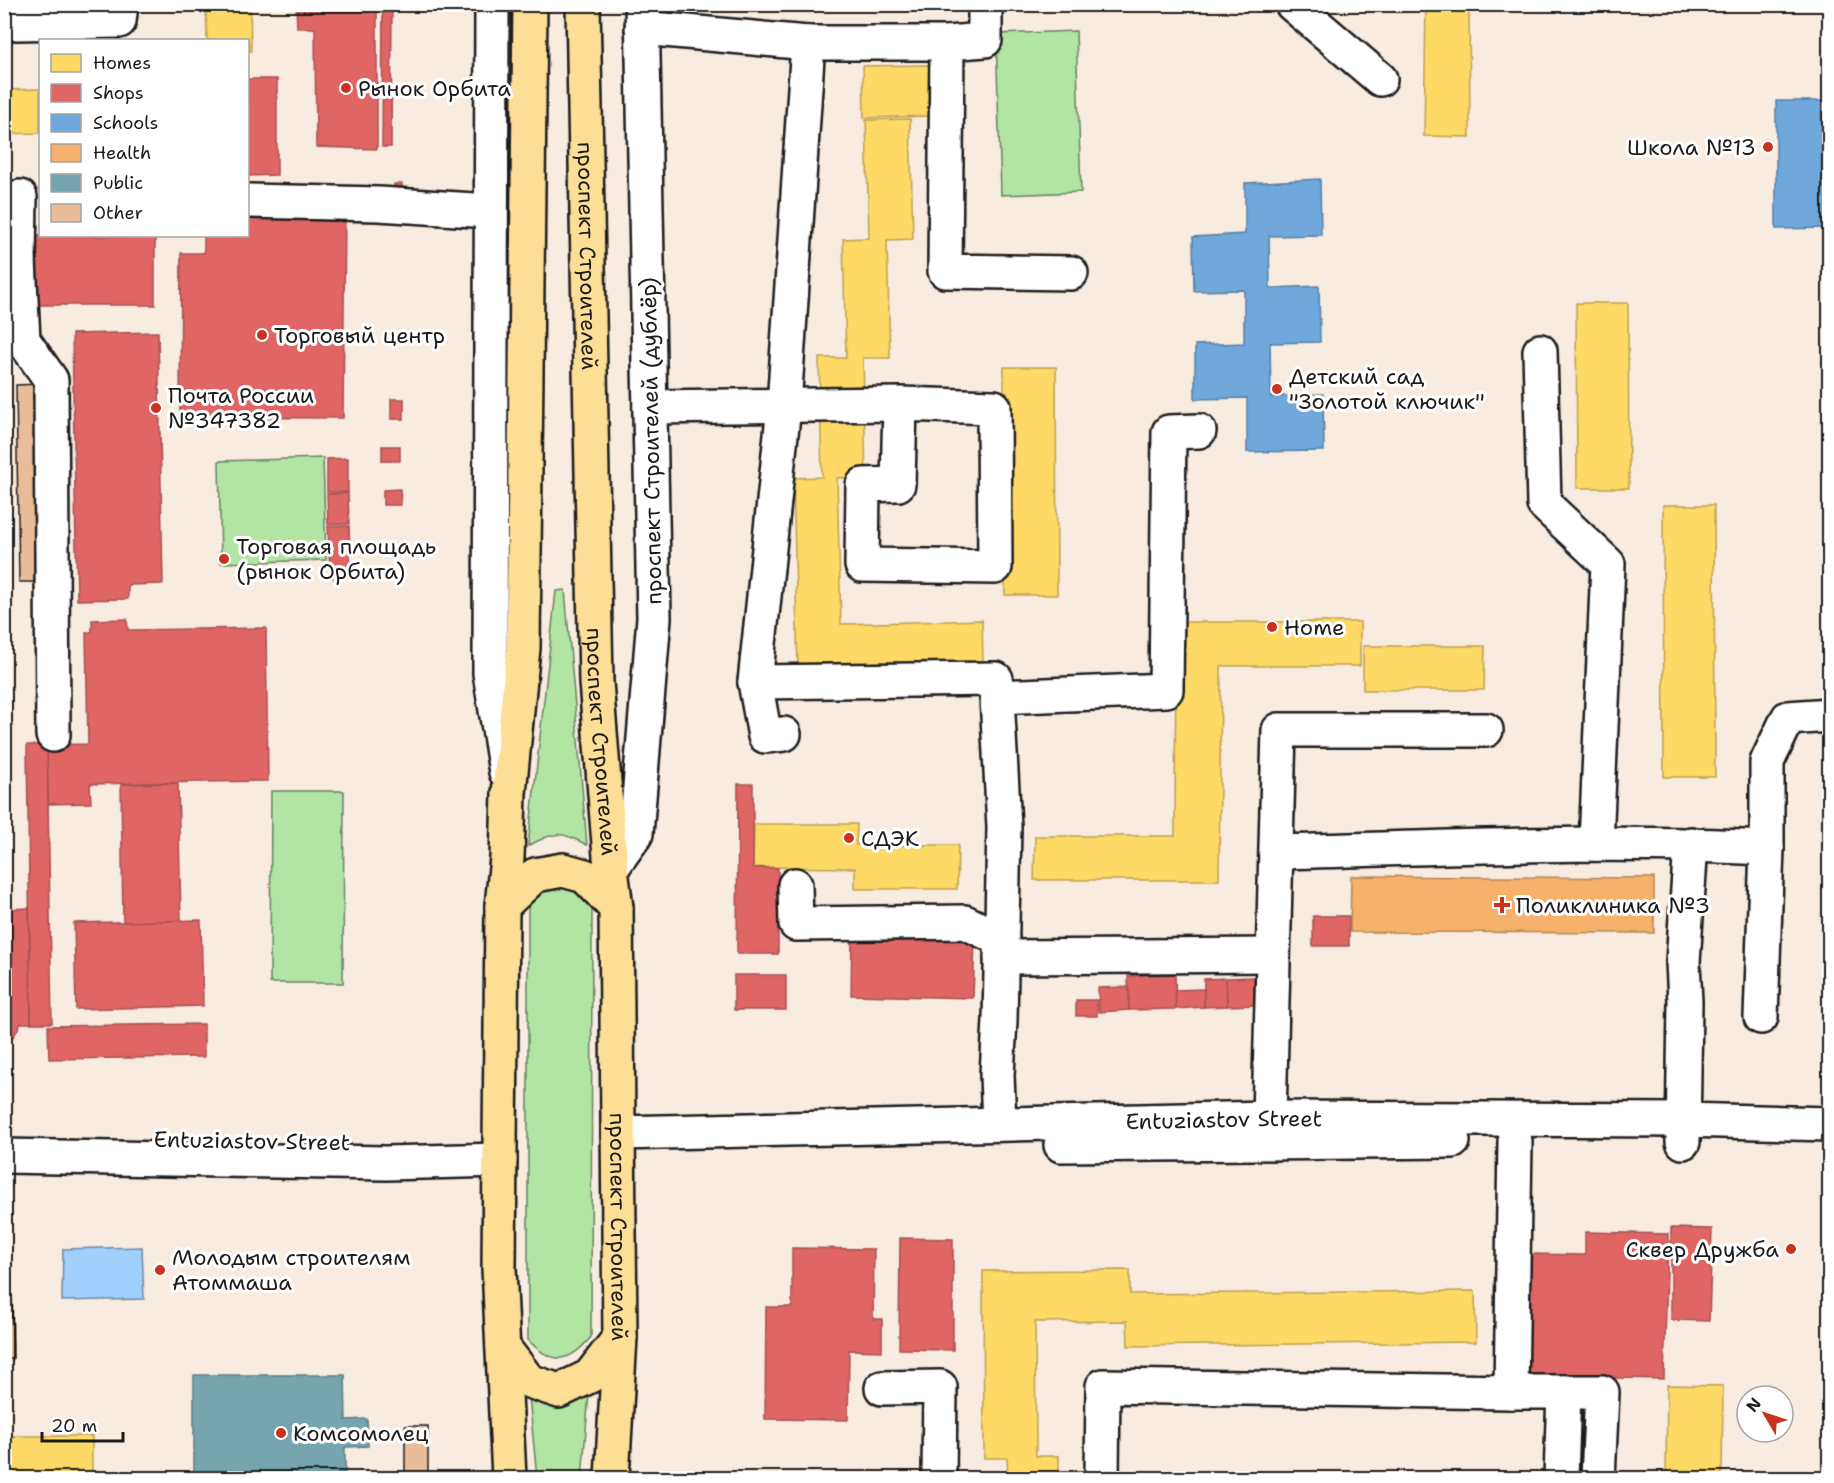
<svg xmlns="http://www.w3.org/2000/svg" width="1834" height="1483" viewBox="0 0 1834 1483" font-family="'Shantell Sans',sans-serif">
<style>
.green{fill:#b2e4a4;stroke:#678060;stroke-width:1.5}
.water{fill:#a2d0fe;stroke:#6c88a4;stroke-width:1.5}
.homes{fill:#ffd966;stroke:#bba050;stroke-width:1.5}
.shops{fill:#e06666;stroke:#a55050;stroke-width:1.5}
.schools{fill:#6fa8dc;stroke:#567ea2;stroke-width:1.5}
.health{fill:#f6b26b;stroke:#b58553;stroke-width:1.5}
.public{fill:#76a5af;stroke:#5b7c83;stroke-width:1.5}
.building{fill:#e9bd99;stroke:#1c1c1c;stroke-width:1.5}
.lines{fill:none;stroke-linecap:round;stroke-linejoin:round}
.minor-casing{stroke:#1c1c1c;stroke-width:38}
.major-casing{stroke:#1c1c1c;stroke-width:38}
.minor{stroke:#fff;stroke-width:33}
.major{stroke:#fdde96;stroke-width:33}
.poi-dot{fill:#c8321e;stroke:#fff;stroke-width:2}
.labels{text-anchor:middle;dominant-baseline:central;stroke-width:6;stroke-linejoin:round;paint-order:stroke}
.poi-label{font-size:22px;fill:#1c1c1c;stroke:#fff;text-anchor:start}
.street-label{font-size:22px;fill:#1c1c1c;stroke:#fff}
</style>
<rect width="100%" height="100%" fill="#f8ebe0"/>
<filter id="ink" filterUnits="userSpaceOnUse"><feTurbulence type="fractalNoise" baseFrequency=".0167" numOctaves="2"/><feDisplacementMap in="SourceGraphic" scale="12" xChannelSelector="R" yChannelSelector="G"/><feConvolveMatrix kernelMatrix="1 2 1 2 8 2 1 2 1" color-interpolation-filters="sRGB"/></filter>
<g filter="url(#ink)">
<g class="green">
<polygon points="1076,31 1081,192 1001,195 996,34"/>
<polygon points="323,458 326,560 221,563 219,461"/>
<path d="M 565,590 L 587,845 C 560,831 556,831 528,846 L 556,591 Z"/>
<polygon points="271,791 344,791 343,983 270,983"/>
<path d="M 549,884 L 574,886 L 592,906 L 591,1337 C 569,1364 552,1365 528,1340 L 528,911 L 529,903 Z"/>
<polygon points="589,1393 582,1478 537,1478 529,1396"/>
</g>
<polygon class="water" points="142,1247 144,1299 62,1301 63,1249"/>
<g class="homes">
<polygon points="206,4 250,4 251,51 248,51 248,40 207,40"/>
<polygon points="1426,4 1469,4 1470,137 1424,136"/>
<polygon points="929,65 930,116 864,118 863,66"/>
<polygon points="40,89 40,133 4,134 4,90"/>
<polygon points="910,119 913,239 887,240 890,358 863,358 866,477 837,478 841,624 982,620 983,664 798,669 793,478 822,477 819,358 846,358 843,239 869,238 866,120"/>
<polygon points="1576,303 1628,303 1629,488 1577,488"/>
<polygon points="1004,367 1056,367 1057,595 1005,595"/>
<polygon points="1663,505 1714,505 1715,777 1664,777"/>
<polygon points="1176,622 1360,622 1360,666 1221,666 1219,880 1034,880 1035,836 1175,836"/>
<polygon points="1363,646 1485,646 1484,690 1363,690"/>
<polygon points="754,824 857,824 856,845 958,845 957,889 855,889 855,868 753,867"/>
<polygon points="1130,1270 1130,1294 1475,1291 1476,1342 1128,1346 1127,1321 1035,1322 1036,1456 1059,1456 1059,1478 1008,1478 1007,1458 984,1458 983,1271"/>
<polygon points="1667,1385 1723,1386 1722,1478 1641,1478 1641,1476 1666,1476"/>
<rect x="4" y="1436" width="88" height="42"/>
</g>
<g class="shops">
<polygon points="296,4 377,4 377,149 316,147 315,28 297,28"/>
<polygon points="383,4 392,4 391,147 382,147"/>
<polygon points="248,79 277,79 277,175 248,176"/>
<rect x="394" y="184" width="8" height="5"/>
<polygon points="248,210 345,211 343,418 180,417 181,253 204,253 204,236 248,236"/>
<rect x="33" y="236" width="122" height="69"/>
<polygon points="158,332 163,584 128,585 128,599 77,600 72,334"/>
<rect x="391" y="399" width="13" height="20"/>
<rect x="382" y="446" width="18" height="15"/>
<polygon points="348,458 348,492 327,492 327,459"/>
<polygon points="400,489 401,505 383,505 383,490"/>
<polygon points="348,493 349,524 328,524 327,494"/>
<polygon points="328,526 349,526 351,577 330,578"/>
<polygon points="127,619 128,630 266,628 268,781 90,784 91,803 48,804 47,745 88,744 86,632 92,632 92,620"/>
<polygon points="27,745 47,745 52,1023 31,1023"/>
<polygon points="178,783 181,921 123,922 121,784"/>
<polygon points="738,784 753,784 753,868 778,868 778,954 737,954"/>
<polygon points="29,908 31,1023 21,1023 14,1036 4,1038 4,909"/>
<rect x="1313" y="916" width="36" height="30"/>
<polygon points="201,920 203,1006 76,1009 74,923"/>
<polygon points="852,936 975,938 973,998 851,995"/>
<polygon points="1175,974 1176,1009 1129,1010 1128,976"/>
<rect x="734" y="975" width="52" height="35"/>
<polygon points="1255,977 1256,1005 1227,1006 1226,978"/>
<polygon points="1226,978 1227,1006 1204,1007 1204,979"/>
<polygon points="1129,987 1129,1010 1099,1012 1098,988"/>
<polygon points="1204,989 1204,1007 1176,1009 1175,990"/>
<rect x="1076" y="1000" width="21" height="16"/>
<polygon points="204,1024 204,1057 49,1059 48,1026"/>
<polygon points="1671,1228 1712,1229 1709,1321 1671,1320"/>
<polygon points="1585,1232 1668,1234 1664,1379 1528,1376 1531,1254 1585,1255"/>
<polygon points="900,1238 953,1239 953,1350 899,1349"/>
<polygon points="792,1248 874,1249 873,1319 882,1319 882,1351 849,1350 848,1420 765,1419 766,1307 792,1307"/>
</g>
<g class="schools">
<polygon points="1776,101 1830,101 1830,228 1776,229"/>
<polygon points="1320,179 1321,235 1269,236 1270,288 1319,286 1320,342 1270,343 1271,397 1323,394 1324,451 1247,452 1247,398 1195,399 1195,345 1244,343 1244,290 1194,291 1193,237 1245,234 1245,183"/>
</g>
<polygon class="health" points="1351,876 1654,878 1654,933 1350,932"/>
<polygon class="public" points="194,1375 345,1375 346,1420 367,1419 368,1446 345,1447 345,1478 194,1478"/>
<g class="building">
<polygon points="41,384 44,582 19,582 16,385"/>
<polygon points="4,1301 12,1301 13,1359 4,1359"/>
<rect x="405" y="1426" width="23" height="52"/>
</g>
<g class="lines">
<g class="minor-casing">
<g id="minor">
<polyline points="492,4 490,673 506,772"/>
<polyline points="1292,4 1380,79"/>
<polyline points="16,23 119,21 121,4"/>
<polyline points="642,28 808,43 947,43 985,40 985,4"/>
<polyline points="947,43 945,271 1071,273"/>
<polyline points="248,201 379,204 490,211"/>
<polyline points="4,260 19,260 20,197"/>
<polyline points="19,260 23,340 51,380 53,735"/>
<polyline points="1540,351 1544,504 1608,564 1596,844"/>
<polyline points="650,407 900,404 994,407 995,567 862,565 863,485 898,484 900,404"/>
<polyline points="755,682 996,679 1004,827 1000,1020 997,1075 999,1124"/>
<polyline points="997,697 1166,690 1169,432 1199,431"/>
<polyline points="784,734 765,736 755,682 784,406 808,43"/>
<path d="M 1276,852 C 1439,848 1603,839 1767,848 L 1767,762 L 1788,718 L 1830,715"/>
<polyline points="611,869 636,834 654,618 642,4"/>
<polyline points="795,885 796,924 965,922 1002,940"/>
<polyline points="1001,957 1272,955"/>
<polyline points="1761,1017 1767,848"/>
<polyline points="1269,1118 1279,730 1486,730"/>
<path id="s1" d="M 618,1133 L 1269,1118 L 1683,1120 L 1830,1124"/>
<polyline points="1515,1141 1511,1392 1602,1392 1598,1478"/>
<polyline points="1683,1142 1685,1002 1683,962 1691,844"/>
<polyline points="1061,1145 1453,1141"/>
<polyline points="4,1156 386,1163 500,1160"/>
<polyline points="882,1388 940,1387 939,1478"/>
<polyline points="1102,1478 1103,1386 1511,1392"/>
<polyline points="1561,1478 1564,1392"/>
</g>
</g>
<g class="major-casing">
<g id="major">
<path id="s2" d="M 583,4 L 596,682 L 611,869 L 616,908 L 620,1337 L 612,1478"/>
<polyline points="502,906 535,875 563,870 585,876 616,908"/>
<polyline points="503,1347 529,1381 559,1391 590,1376 620,1337"/>
<polyline points="509,1478 499,1268 502,906 507,858 509,793 523,648 530,4"/>
</g>
</g>
<use href="#minor" class="minor"/>
<use href="#major" class="major"/>
</g>
</g>
<g class="poi-dot">
<circle cx="346" cy="88" r="6"/>
<circle cx="1768" cy="147" r="6"/>
<circle cx="262" cy="335" r="6"/>
<circle cx="1277" cy="389" r="6"/>
<circle cx="156" cy="408" r="6"/>
<circle cx="224" cy="559" r="6"/>
<circle cx="1272" cy="627" r="6"/>
<circle cx="849" cy="838" r="6"/>
<path d="M1499 896h6v6h6v6h-6v6h-6v-6h-6v-6h6z"/>
<circle cx="1791" cy="1249" r="6"/>
<circle cx="160" cy="1270" r="6"/>
<circle cx="281" cy="1433" r="6"/>
</g>
<g class="labels">
<g class="poi-label">
<text x="358" y="88">Рынок Орбита</text>
<text x="1756" y="147" text-anchor="end">Школа №13</text>
<text x="274" y="335">Торговый центр</text>
<text x="1289" y="376">Детский сад<tspan x="1289" dy="25">"Золотой ключик"</tspan></text>
<text x="168" y="395">Почта России<tspan x="168" dy="25">№347382</tspan></text>
<text x="236" y="546">Торговая площадь<tspan x="236" dy="25">(рынок Орбита)</tspan></text>
<text x="1284" y="627">Home</text>
<text x="861" y="838">СДЭК</text>
<text x="1516" y="905">Поликлиника №3</text>
<text x="1779" y="1249" text-anchor="end">Сквер Дружба</text>
<text x="172" y="1257">Молодым строителям<tspan x="172" dy="25">Атоммаша</tspan></text>
<text x="293" y="1433">Комсомолец</text>
</g>
<g class="street-label">
<text stroke="none"><textPath href="#s2" startOffset="252">проспект Строителей</textPath></text>
<text transform="translate(651 441) rotate(-91)">проспект Строителей (дублёр)</text>
<text stroke="none"><textPath href="#s2" startOffset="738">проспект Строителей</textPath></text>
<text stroke="none"><textPath href="#s1" startOffset="606">Entuziastov Street</textPath></text>
<text transform="translate(252 1141) rotate(1)">Entuziastov Street</text>
<text stroke="none"><textPath href="#s2" startOffset="1224">проспект Строителей</textPath></text>
</g>
</g>
<rect width="1834" height="1483" fill="none" stroke="#fff" stroke-width="24"/>
<rect x="12" y="12" width="1810" height="1459" fill="none" stroke="#1c1c1c" stroke-width="2" filter="url(#ink)"/>
<rect x="39" y="39" width="210" height="198" fill="#ffffff" stroke="#a4a4a4" stroke-width="1.5"/>
<rect x="51" y="54" width="30" height="18" fill="#ffd966" stroke="#a4a4a4" stroke-width="1.5"/>
<text x="93" y="69" font-size="18" fill="#1c1c1c">Homes</text>
<rect x="51" y="84" width="30" height="18" fill="#e06666" stroke="#a4a4a4" stroke-width="1.5"/>
<text x="93" y="99" font-size="18" fill="#1c1c1c">Shops</text>
<rect x="51" y="114" width="30" height="18" fill="#6fa8dc" stroke="#a4a4a4" stroke-width="1.5"/>
<text x="93" y="129" font-size="18" fill="#1c1c1c">Schools</text>
<rect x="51" y="144" width="30" height="18" fill="#f6b26b" stroke="#a4a4a4" stroke-width="1.5"/>
<text x="93" y="159" font-size="18" fill="#1c1c1c">Health</text>
<rect x="51" y="174" width="30" height="18" fill="#76a5af" stroke="#a4a4a4" stroke-width="1.5"/>
<text x="93" y="189" font-size="18" fill="#1c1c1c">Public</text>
<rect x="51" y="204" width="30" height="18" fill="#e9bd99" stroke="#a4a4a4" stroke-width="1.5"/>
<text x="93" y="219" font-size="18" fill="#1c1c1c">Other</text>
<g transform="translate(1765 1414) rotate(309)"><circle r="28" fill="#ffffff" stroke="#a4a4a4" stroke-width="1.5"/>
<path d="M0-4.5L10 22L0 15L-10 22Z" fill="#c8321e"/>
<text y="-9" font-size="16" font-weight="bold" text-anchor="middle" fill="#1c1c1c">N</text>
</g>
<path d="M42 1432v9h81v-9" fill="none" stroke="#1c1c1c" stroke-width="3"/>
<text x="51" y="1432" font-size="18" fill="#1c1c1c" stroke="#ffffff" stroke-width="4.5" paint-order="stroke">20 m</text>
</svg>
